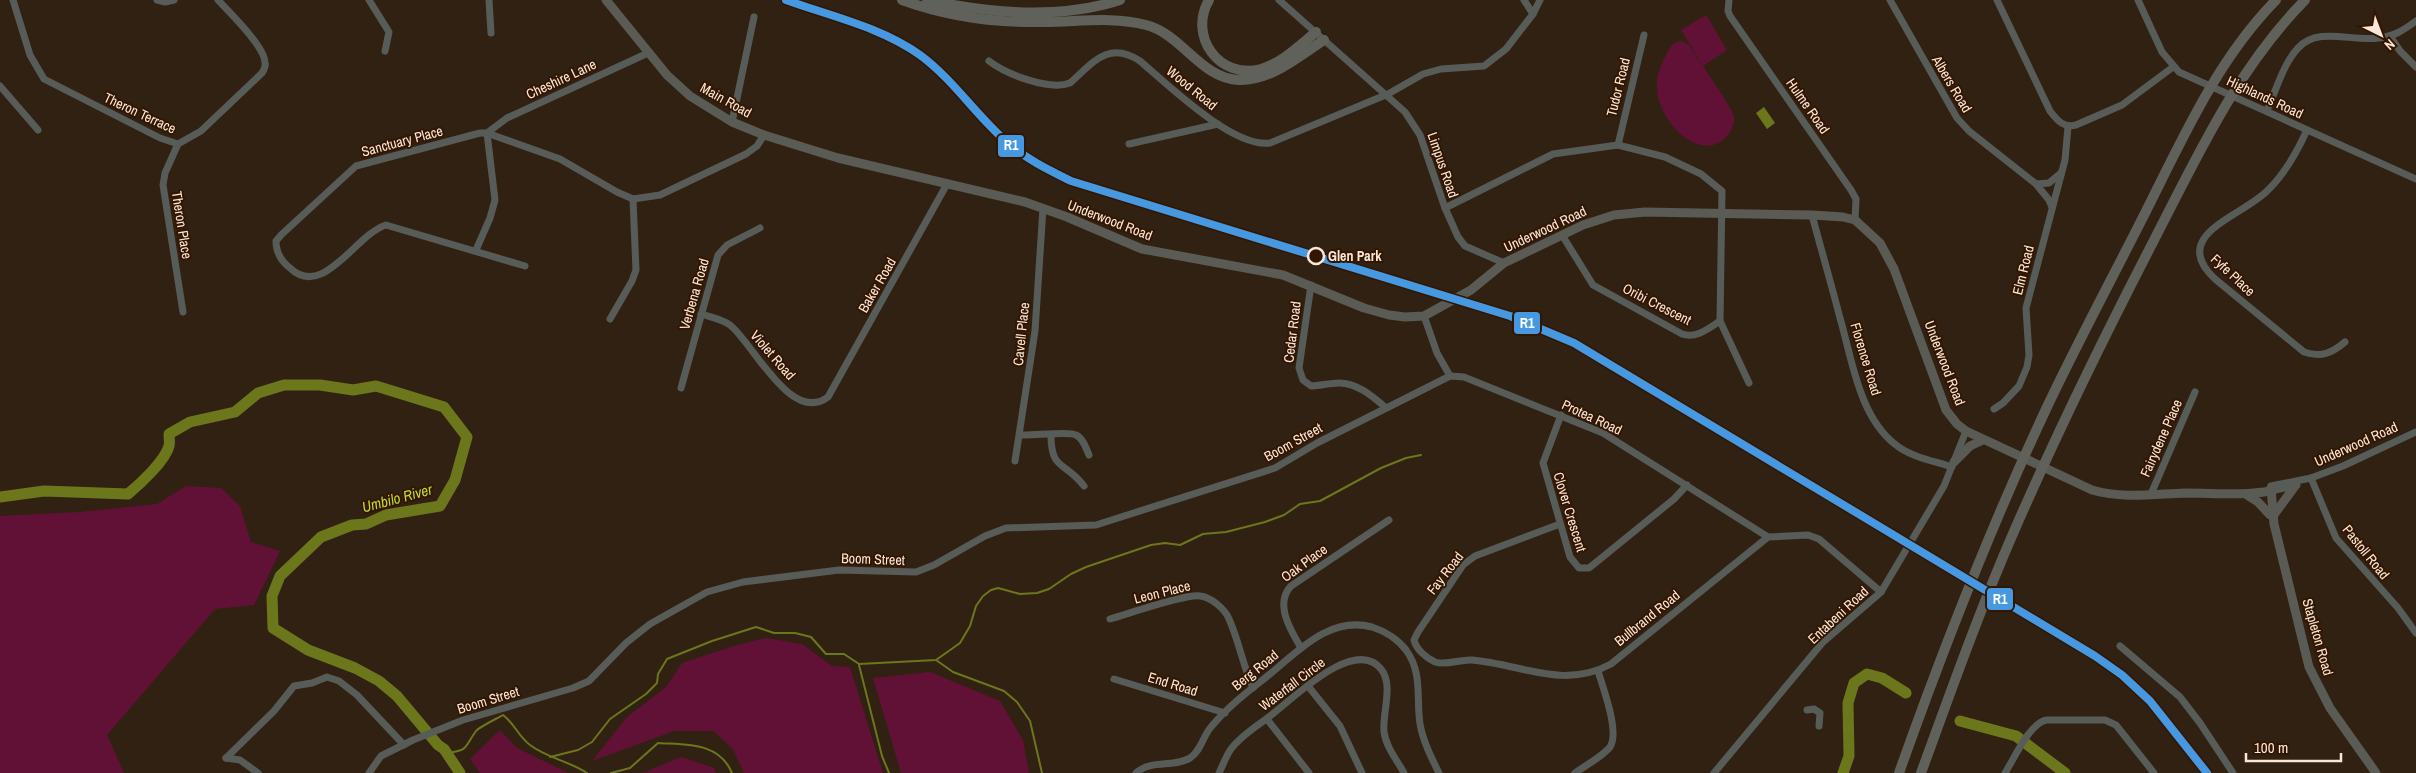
<svg xmlns="http://www.w3.org/2000/svg" width="2416" height="773" viewBox="0 0 2416 773" font-family="'Archivo Narrow',sans-serif">
<style>
.green{fill:#621136}
.water{fill:#6c771b}
.lines{fill:none;stroke-linecap:round;stroke-linejoin:round}
.stream{stroke:#6c771b;stroke-width:2}
.river{stroke:#6c771b;stroke-width:11}
.minor{stroke:#585c58;stroke-width:7}
.major{stroke:#5a5b54;stroke-width:9}
.highway{stroke:#60615a;stroke-width:10}
.rail-1-casing{stroke:#331600;stroke-width:11}
.rail-1{stroke:#4699e1;stroke-width:8}
.stop-dot{fill:#331600;stroke:#fbe7d8;stroke-width:2.5}
.labels{text-anchor:middle;dominant-baseline:central;stroke-width:4;stroke-linejoin:round;paint-order:stroke}
.street-label{font-size:14px;fill:#fbe7d8;stroke:#331600}
.stop-label{font-size:14px;font-weight:bold;fill:#fbe7d8;stroke:#331600;text-anchor:start}
.water-label{font-size:15px;font-style:italic;fill:#c2d932;stroke:#331600}
.line-badge{stroke:#331600;stroke-width:2}
.badge-label{font-size:14px;text-anchor:middle;font-weight:bold;fill:#fff}
</style>
<rect width="100%" height="100%" fill="#312113"/>
<g class="green">
<polygon points="1706,15 1727,50 1703,66 1681,30"/>
<path d="M 1683,41 L 1689,45 C 1696,57 1733,108 1734,117 C 1735,127 1726,141 1716,144 C 1687,154 1657,113 1657,88 C 1656,76 1661,65 1666,55 C 1670,47 1674,41 1683,41 Z"/>
<polygon points="186,486 221,488 240,506 251,542 280,551 254,605 215,609 107,735 124,773 0,773 0,516 80,512 157,504"/>
<polygon points="766,638 802,644 832,666 850,667 883,773 744,773 733,749 713,731 674,731 592,761 627,717 666,687 682,663 737,645"/>
<polygon points="930,672 1000,701 1023,740 1029,773 901,773 873,678"/>
<polygon points="500,730 517,748 568,773 480,773 470,759"/>
<polygon points="681,757 714,768 716,773 643,773"/>
</g>
<polygon class="water" points="1764,107 1775,123 1767,129 1756,113"/>
<g class="lines">
<g class="stream">
<polyline points="936,660 953,672 1004,691 1017,702 1030,721 1042,773"/>
<polyline points="859,665 882,756 889,773"/>
<path d="M 447,753 C 470,750 464,747 476,731 C 479,727 498,718 503,715 C 514,723 519,737 530,745 C 547,758 569,761 587,773"/>
<polyline points="550,757 578,750 592,742 610,719 646,694 657,683 658,674 667,659 712,641 756,627 774,633 795,633 811,637 826,654 844,654 859,664 936,660 960,643 970,626 976,606 983,596 991,590 998,588 1020,594 1037,593 1049,589 1071,574 1086,567 1151,545 1165,543 1180,545 1203,534 1226,532 1265,522 1284,515 1300,504 1320,501 1381,468 1406,458 1421,455"/>
<path d="M 611,773 L 630,768 L 658,743 C 687,745 719,742 732,773"/>
</g>
<g class="river">
<path d="M 0,497 L 44,491 L 128,494 C 140,484 165,461 169,446 C 170,443 169,437 169,434 L 190,422 L 235,412 L 258,393 L 284,385 L 320,385 L 353,390 L 376,386 L 444,407 L 467,437 L 455,480 L 440,506 L 386,515 L 366,524 L 352,525 L 321,537 L 280,576 L 272,596 L 273,628 L 308,650 L 355,668 L 379,681 L 397,696 L 438,745 L 444,749 L 460,773"/>
<polyline points="1960,721 2016,736 2065,773"/>
<polyline points="1843,773 1849,756 1848,703 1854,683 1867,674 1882,678 1906,693"/>
</g>
<g class="minor">
<path d="M 13,0 L 30,55 L 44,79 L 160,138 L 178,144 L 201,131 L 262,73 C 264,70 266,66 265,62 C 264,46 230,13 218,0"/>
<polyline points="157,0 165,2 174,0"/>
<polyline points="369,0 389,32 385,51"/>
<polyline points="489,0 491,33"/>
<polyline points="1279,0 1405,112 1420,135 1445,208 1458,237 1465,246 1504,263"/>
<polyline points="1524,0 1533,14"/>
<polyline points="1729,0 1728,11 1730,16 1851,190 1856,199 1855,220"/>
<polyline points="1890,0 1957,118 1969,131 2036,184 2049,183 2061,173"/>
<path d="M 1997,0 L 2050,111 C 2058,121 2063,128 2076,125 L 2122,105 L 2173,67"/>
<polyline points="2138,0 2162,52 2179,72 2416,179"/>
<polyline points="2390,36 2400,51 2416,67"/>
<path d="M 989,61 C 1006,74 1049,91 1070,83 C 1093,63 1108,40 1140,61 C 1168,85 1233,148 1270,143 L 1388,94 L 1423,74 L 1441,69 L 1484,66 L 1506,49 L 1533,14 L 1540,0"/>
<polyline points="0,86 38,130"/>
<path d="M 2267,110 C 2276,91 2283,64 2298,48 C 2318,26 2352,42 2378,38 C 2393,37 2404,30 2416,21"/>
<polyline points="732,122 754,17"/>
<path d="M 2307,130 C 2297,152 2284,175 2267,191 C 2241,217 2168,235 2215,279 L 2304,352 C 2321,358 2332,353 2345,342"/>
<polyline points="178,144 165,173 163,185 183,312"/>
<polyline points="1129,144 1218,124"/>
<polyline points="1618,145 1644,35"/>
<polyline points="2036,184 2049,200 2052,207"/>
<path d="M 1445,208 L 1553,154 L 1618,145 L 1665,157 L 1701,174 L 1722,191 L 1720,321 C 1709,328 1696,339 1682,334 L 1593,285 L 1562,235"/>
<path d="M 1812,215 C 1821,249 1831,283 1840,318 C 1852,359 1859,417 1896,445 C 1911,457 1934,461 1952,467"/>
<polyline points="476,250 490,218 495,200 487,133 507,118 648,53"/>
<path d="M 525,266 L 386,225 C 356,234 323,300 290,268 C 281,261 276,253 276,241 L 281,235 L 356,166 L 480,133 L 487,133 L 560,159 L 617,192 L 633,199 L 660,195 L 746,154 L 757,146 L 764,135"/>
<path d="M 1311,285 L 1299,368 L 1303,380 L 1311,386 C 1320,386 1329,383 1339,383 C 1357,383 1372,396 1385,407"/>
<path d="M 701,314 C 711,317 722,319 730,325 C 753,343 791,425 828,397 L 947,184"/>
<polyline points="1424,316 1437,353 1450,376"/>
<polyline points="610,319 632,281 636,270 633,199"/>
<polyline points="1720,321 1749,383"/>
<polyline points="681,388 718,255 727,245 760,228"/>
<polyline points="1994,409 2003,403 2019,386 2027,367 2029,355 2026,308 2065,160 2068,127"/>
<polyline points="1561,415 1543,463 1570,557 1579,568 1589,568 1594,564 1674,499 1687,485"/>
<path d="M 1020,435 C 1032,436 1069,431 1076,435 C 1083,438 1086,448 1089,455"/>
<path d="M 1051,435 C 1051,471 1065,461 1084,486"/>
<polyline points="1015,461 1035,331 1043,208"/>
<polyline points="2311,478 2336,538 2398,608 2416,633"/>
<polyline points="2271,486 2311,478 2343,466 2416,432"/>
<polyline points="2271,491 2297,485"/>
<polyline points="2151,494 2195,392"/>
<path d="M 1560,524 L 1475,556 L 1463,565 L 1418,632 L 1414,640 C 1416,649 1426,658 1435,662 C 1447,666 1460,659 1472,660 C 1521,664 1563,690 1611,664 L 1768,537 L 1808,535 L 1819,539 L 1881,592"/>
<path d="M 1110,619 C 1128,614 1185,594 1200,596 C 1211,597 1225,609 1229,619 C 1239,641 1243,666 1253,688"/>
<polyline points="2120,646 2180,697 2200,723 2233,773"/>
<path d="M 1301,648 C 1291,631 1274,604 1291,586 L 1389,520"/>
<polyline points="1114,679 1225,713"/>
<polyline points="1308,686 1340,726 1362,773"/>
<polyline points="1807,710 1814,709 1820,713 1819,726"/>
<polyline points="1267,719 1309,773"/>
<polyline points="226,758 274,711 294,686 312,683 327,677 339,681 357,695 404,745"/>
<polyline points="226,758 240,760 258,773"/>
<polyline points="369,773 381,756 413,740 463,720 573,688 589,681 626,643 650,624 707,592 743,582 839,570 916,572 934,565 985,536 1006,528 1096,525 1275,468 1317,443 1450,376 1464,377 1603,433 1768,537"/>
<path d="M 1136,773 C 1151,759 1174,768 1190,758 C 1201,751 1203,736 1211,727 C 1228,706 1250,690 1270,674 C 1300,649 1331,616 1372,627 C 1385,631 1398,640 1406,650 C 1423,673 1416,698 1420,724 C 1423,741 1431,757 1439,773"/>
<path d="M 1219,773 C 1223,765 1226,756 1231,749 C 1242,734 1261,724 1275,712 C 1296,696 1355,637 1381,669 C 1394,685 1382,713 1384,732 C 1386,747 1397,760 1404,773"/>
<path d="M 1575,773 C 1586,765 1602,757 1610,747 C 1620,732 1603,688 1598,671"/>
<polyline points="1714,773 1823,642 1881,592 1944,486 1966,431"/>
<path d="M 2005,773 C 2014,759 2030,722 2047,720 L 2105,720 L 2116,725 L 2154,773"/>
</g>
<g class="major">
<path d="M 606,0 L 667,75 L 690,96 L 732,122 L 764,135 L 838,158 L 1025,202 L 1067,217 L 1142,249 L 1283,275 L 1364,308 L 1389,315 L 1405,317 L 1424,316 L 1471,290 L 1504,263 L 1583,225 L 1614,215 L 1645,212 L 1812,215 L 1843,217 L 1855,220 L 1880,243 L 1894,269 L 1946,410 L 1957,424 L 1966,431 L 2092,490 C 2123,499 2154,494 2185,493 C 2215,493 2242,496 2271,491"/>
<polyline points="1954,462 1970,446 1983,440"/>
<polyline points="2271,488 2274,524 2309,667 2330,708 2376,773"/>
<polyline points="2247,495 2258,502 2270,515"/>
<polyline points="2273,516 2295,486"/>
</g>
<g class="highway">
<path d="M 902,0 C 946,16 997,23 1044,22 C 1078,22 1112,16 1146,25 C 1182,34 1201,79 1239,80 C 1271,81 1299,56 1324,40"/>
<path d="M 927,0 C 990,13 1058,20 1120,0"/>
<path d="M 1209,0 C 1188,36 1219,80 1261,69 C 1282,63 1300,45 1316,32"/>
<path d="M 1899,773 C 1943,649 1991,526 2047,407 C 2076,346 2108,286 2139,225 C 2179,147 2214,63 2276,0"/>
<path d="M 1921,773 C 1951,691 1980,609 2015,529 C 2057,433 2103,339 2151,246 C 2196,159 2236,70 2305,0"/>
</g>
<g class="rail-1-casing">
<path id="rail-1" d="M 786,0 C 830,16 881,27 920,55 C 954,80 977,117 1009,144 C 1028,160 1049,170 1071,181 L 1510,316 L 1574,343 L 2095,656 L 2122,675 L 2150,701 L 2207,773"/>
</g>
<use href="#rail-1" class="rail-1"/>
</g>
<circle class="stop-dot" cx="1316" cy="256" r="8"/>
<g class="labels">
<g class="street-label">
<text transform="translate(561 79) rotate(-25)">Cheshire Lane</text>
<text transform="translate(1952 84) rotate(59)">Albers Road</text>
<text transform="translate(1618 87) rotate(-76)">Tudor Road</text>
<text transform="translate(1192 88) rotate(39)">Wood Road</text>
<text transform="translate(2265 97) rotate(25)">Highlands Road</text>
<text transform="translate(726 100) rotate(29)">Main Road</text>
<text transform="translate(1808 106) rotate(55)">Hulme Road</text>
<text transform="translate(140 113) rotate(25)">Theron Terrace</text>
<text transform="translate(402 141) rotate(-15)">Sanctuary Place</text>
<text transform="translate(1443 165) rotate(71)">Limpus Road</text>
<text transform="translate(1110 220) rotate(21)">Underwood Road</text>
<text transform="translate(182 225) rotate(81)">Theron Place</text>
<text transform="translate(1545 229) rotate(-25)">Underwood Road</text>
<text transform="translate(2023 270) rotate(-76)">Elm Road</text>
<text transform="translate(2233 275) rotate(43)">Fyfe Place</text>
<text transform="translate(877 285) rotate(-60)">Baker Road</text>
<text transform="translate(694 294) rotate(-74)">Verbena Road</text>
<text transform="translate(1657 304) rotate(27)">Oribi Crescent</text>
<text transform="translate(1292 332) rotate(-83)">Cedar Road</text>
<text transform="translate(1021 334) rotate(-84)">Cavell Place</text>
<text transform="translate(773 355) rotate(49)">Violet Road</text>
<text transform="translate(1866 359) rotate(73)">Florence Road</text>
<text transform="translate(1945 363) rotate(69)">Underwood Road</text>
<text transform="translate(1592 417) rotate(25)">Protea Road</text>
<text transform="translate(2161 438) rotate(-66)">Fairydene Place</text>
<text transform="translate(1293 442) rotate(-29)">Boom Street</text>
<text transform="translate(2356 444) rotate(-24)">Underwood Road</text>
<text transform="translate(1570 512) rotate(73)">Clover Crescent</text>
<text transform="translate(2366 552) rotate(51)">Pastoll Road</text>
<text transform="translate(873 559) rotate(2)">Boom Street</text>
<text transform="translate(1304 563) rotate(-36)">Oak Place</text>
<text transform="translate(1445 573) rotate(-52)">Fay Road</text>
<text transform="translate(1162 592) rotate(-14)">Leon Place</text>
<text transform="translate(1838 615) rotate(-43)">Entabeni Road</text>
<text transform="translate(1647 618) rotate(-39)">Bullbrand Road</text>
<text transform="translate(2318 637) rotate(74)">Stapleton Road</text>
<text transform="translate(1255 670) rotate(-39)">Berg Road</text>
<text transform="translate(1173 684) rotate(17)">End Road</text>
<text transform="translate(1292 684) rotate(-37)">Waterfall Circle</text>
<text transform="translate(488 700) rotate(-17)">Boom Street</text>
</g>
<g class="stop-label">
<text x="1328" y="256">Glen Park</text>
</g>
<g class="water-label">
<text transform="translate(397 498) rotate(-15)">Umbilo River</text>
</g>
</g>
<g class="line-badge">
<rect x="997" y="134" width="28" height="24" rx="5" fill="#4699e1"/>
<rect x="1513" y="311" width="28" height="24" rx="5" fill="#4699e1"/>
<rect x="1986" y="587" width="28" height="24" rx="5" fill="#4699e1"/>
</g>
<g class="badge-label">
<text x="1011" y="150">R1</text>
<text x="1527" y="328">R1</text>
<text x="2000" y="604">R1</text>
</g>
<g transform="translate(2381 35) rotate(138)" stroke="#331600" stroke-width="4" paint-order="stroke">
<path d="M0-4L9 19L0 12L-9 19Z" fill="#fbe7d8"/>
<text y="-8" font-size="14" font-weight="bold" text-anchor="middle" fill="#fbe7d8">N</text>
</g>
<path d="M2246 753v8h95v-8" fill="none" stroke="#fbe7d8" stroke-width="2.5"/>
<text x="2254" y="753" font-size="15" fill="#fbe7d8" stroke="#331600" stroke-width="4" paint-order="stroke">100 m</text>
</svg>
